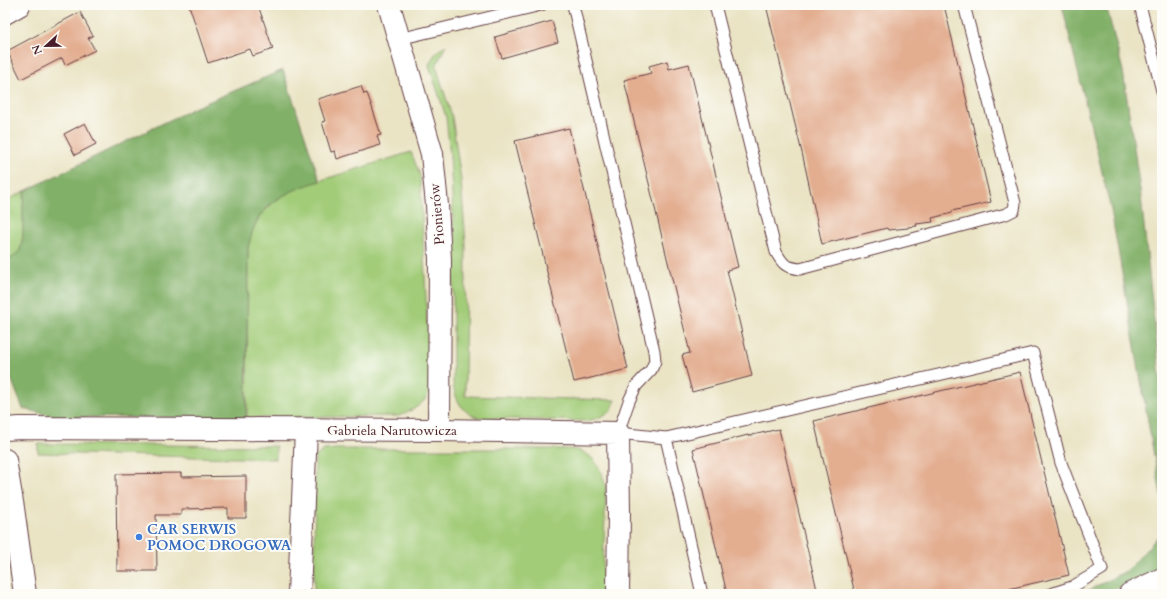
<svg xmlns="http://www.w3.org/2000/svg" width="1167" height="599" viewBox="0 0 1167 599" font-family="Cardo,serif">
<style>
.green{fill:#a2cc78;stroke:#767652}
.forest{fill:#81b068;stroke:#66684a}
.building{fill:#e3ad90}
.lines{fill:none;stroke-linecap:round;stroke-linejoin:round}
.service-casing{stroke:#623d42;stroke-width:13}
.minor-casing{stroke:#623d42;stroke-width:24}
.tertiary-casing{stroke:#623d42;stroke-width:24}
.service{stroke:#fff;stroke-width:11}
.minor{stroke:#fff;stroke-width:22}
.tertiary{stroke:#fff;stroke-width:22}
.shop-dot{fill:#3f7fe0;stroke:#fdfcf7;stroke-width:1.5}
.labels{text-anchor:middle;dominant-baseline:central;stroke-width:4;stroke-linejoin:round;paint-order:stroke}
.street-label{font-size:14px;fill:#4a1f2b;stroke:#fdfcf7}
.shop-label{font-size:14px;font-weight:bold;fill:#366cbe;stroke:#fdfcf7;text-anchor:start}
</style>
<rect width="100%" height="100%" fill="#fdfcf7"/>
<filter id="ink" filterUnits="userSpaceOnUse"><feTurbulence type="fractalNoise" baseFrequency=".025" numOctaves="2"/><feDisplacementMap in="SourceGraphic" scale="8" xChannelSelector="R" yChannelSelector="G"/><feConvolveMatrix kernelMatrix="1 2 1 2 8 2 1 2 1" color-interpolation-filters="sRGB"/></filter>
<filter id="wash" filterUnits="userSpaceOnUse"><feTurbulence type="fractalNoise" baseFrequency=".012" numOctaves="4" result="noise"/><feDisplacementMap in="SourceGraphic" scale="16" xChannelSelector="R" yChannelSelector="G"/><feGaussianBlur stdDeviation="0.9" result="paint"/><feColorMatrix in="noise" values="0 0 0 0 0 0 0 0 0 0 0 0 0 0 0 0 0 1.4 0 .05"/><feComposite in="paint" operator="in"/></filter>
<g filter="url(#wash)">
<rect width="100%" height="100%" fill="#eae4c5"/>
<g class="green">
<path d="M 446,45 L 436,66 L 452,117 L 461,180 L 466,245 L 465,396 L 615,400 L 612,410 L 606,414 L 598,418 L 587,421 L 478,418 C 461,411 455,400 453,382 L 453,216 L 450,156 L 446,117 L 429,65 C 433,56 437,50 446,45 Z"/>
<path d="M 411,152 L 420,175 L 430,380 C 430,383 430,387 430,390 C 426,404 411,411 399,416 L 247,418 L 248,248 L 252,231 L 260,216 L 275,201 L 296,188 Z"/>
<polygon points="25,191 23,205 23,236 20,250 12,258 5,260 5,201"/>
<polygon points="38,444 276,446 276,459 38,453"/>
<path d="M 337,449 L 564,449 C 569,449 575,449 580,451 C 596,456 602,472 606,487 L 602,594 L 314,594 L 315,457 L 324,450 Z"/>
</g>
<g class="forest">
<polygon points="1062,5 1106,5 1123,71 1141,197 1160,377 1162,387 1162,501 1111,210"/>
<path d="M 283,70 L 320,181 C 298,188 274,196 260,216 C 253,226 251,237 248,248 L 246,418 L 58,417 L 23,409 L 5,363 L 5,260 L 12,258 L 20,250 L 23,236 L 23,205 L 25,191 L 194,108 Z"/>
<polygon points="1162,532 1162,569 1105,594 1081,594 1128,570"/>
</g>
<g id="blocks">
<g class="building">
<polygon points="189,5 258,5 273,49 253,56 250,49 208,63"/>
<polygon points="766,5 944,5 991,202 952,211 952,213 932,218 933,222 916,224 917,226 908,227 908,228 888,230 887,228 822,244 803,157"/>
<polygon points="80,12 93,36 88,38 95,50 65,65 62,58 21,79 7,51"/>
<polygon points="552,21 558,42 502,58 495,37"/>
<polygon points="667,61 669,69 689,64 738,267 727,270 752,376 692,392 682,355 690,353 624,80 651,73 649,66"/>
<polygon points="361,86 364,94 367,93 372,107 381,135 377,136 380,145 337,159 335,151 331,152 322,122 325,121 318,99"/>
<polygon points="85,123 96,144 75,155 64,134"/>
<polygon points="569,128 628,369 574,382 515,141"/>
<polygon points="1020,372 1069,575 987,594 855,594 814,421"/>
<polygon points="779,429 818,594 727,594 693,449 748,435 748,436"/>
<polygon points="181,473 181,477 246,476 246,518 228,518 228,508 181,509 181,515 156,515 157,571 117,571 116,474"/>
</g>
</g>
</g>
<g filter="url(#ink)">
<use href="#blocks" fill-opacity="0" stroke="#623d42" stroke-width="1"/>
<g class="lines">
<g class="service-casing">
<g id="service">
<polyline points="573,5 654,351 655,361 651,370 636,386 629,401 618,433 666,438 1033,353 1061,463 1102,569 1072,587 1051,594"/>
<path d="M 715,5 L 776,252 C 783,265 786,267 800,269 L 1006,214 L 1014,210 L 1015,203 L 964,5"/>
<polyline points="1140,5 1162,91"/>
<polyline points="399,39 541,5"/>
<polyline points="666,438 702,594"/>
</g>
</g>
<g class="minor-casing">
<g id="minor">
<polyline points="389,5 432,154 437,205 440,259 439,430"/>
<polyline points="5,13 19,5"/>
<polyline points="5,429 20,428 439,430 618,433 619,513 618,594"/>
<polyline points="299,594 306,430"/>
<polyline points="1130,594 1162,579"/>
</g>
</g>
<g class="tertiary-casing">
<polyline id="tertiary" points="5,460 13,508 25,594"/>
</g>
<use href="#service" class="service"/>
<use href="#minor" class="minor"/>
<use href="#tertiary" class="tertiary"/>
</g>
</g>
<circle class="shop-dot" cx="139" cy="537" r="4"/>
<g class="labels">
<g class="street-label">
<text transform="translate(437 214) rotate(-95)">Pionierów</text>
<text x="392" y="430">Gabriela Narutowicza</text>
</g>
<g class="shop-label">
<text x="147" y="529">CAR SERWIS<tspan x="147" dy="16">POMOC DROGOWA</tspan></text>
</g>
</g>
<rect width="1167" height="599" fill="none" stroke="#fdfcf7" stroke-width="20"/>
<g transform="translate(46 46) rotate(248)" stroke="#fdfcf7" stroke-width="3" paint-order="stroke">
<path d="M0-3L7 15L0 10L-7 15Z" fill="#4a1f2b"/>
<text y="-6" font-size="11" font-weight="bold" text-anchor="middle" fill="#4a1f2b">N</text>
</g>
</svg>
